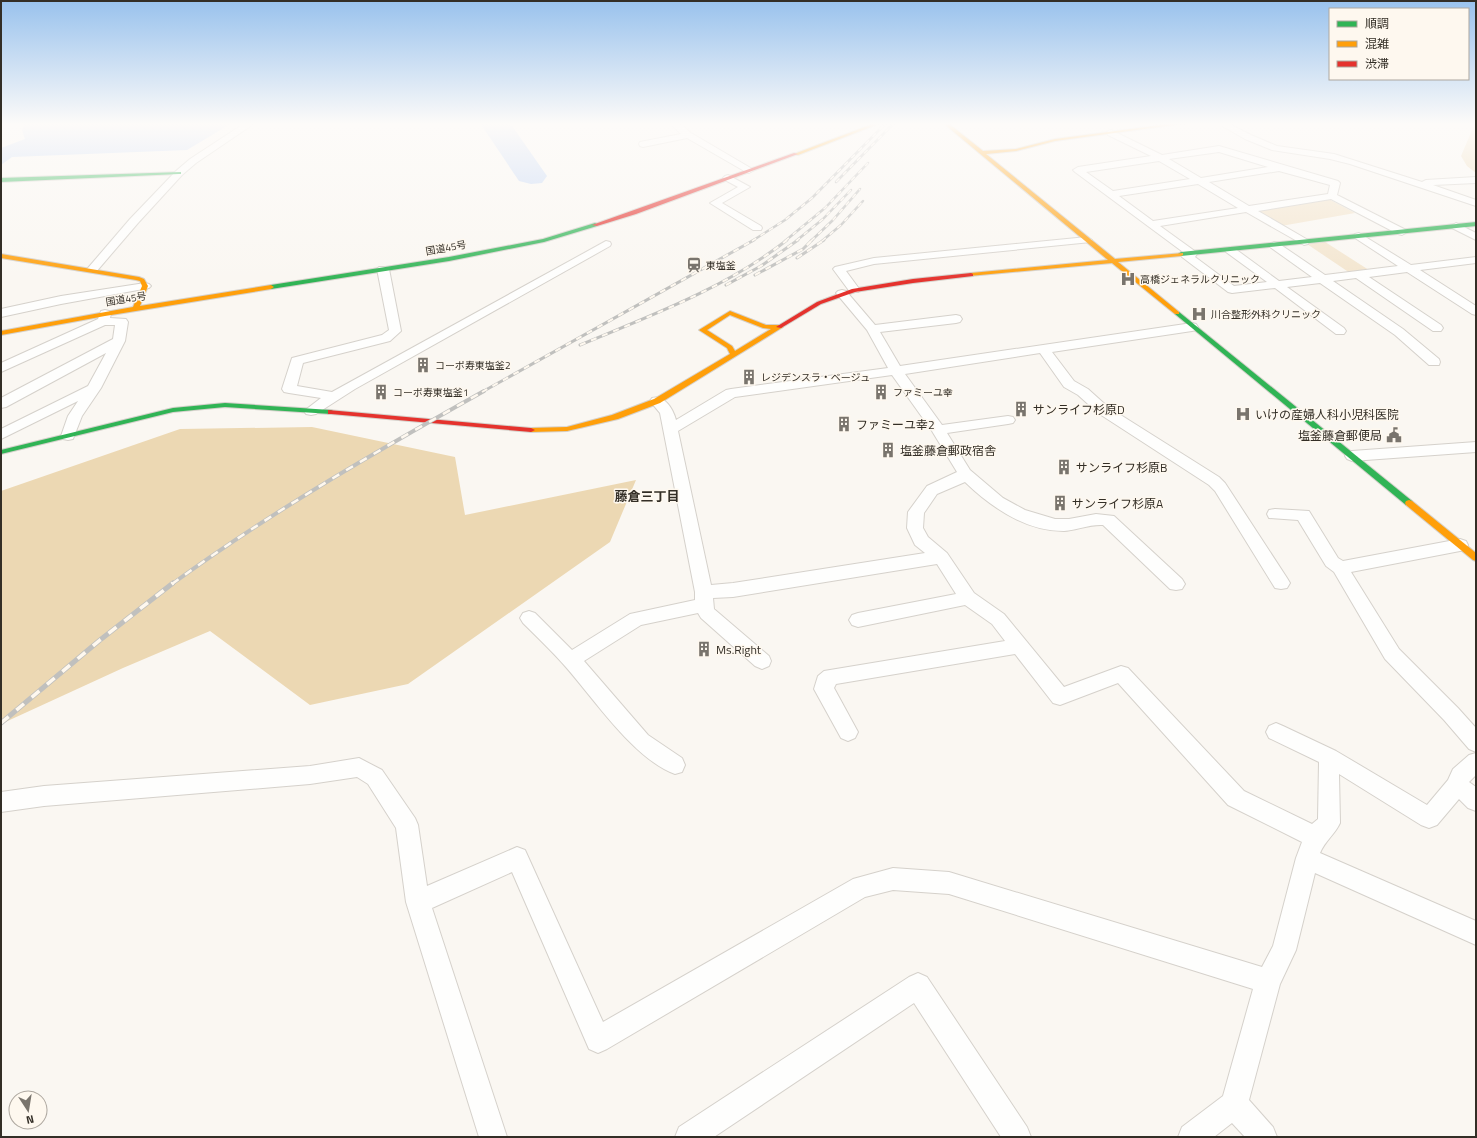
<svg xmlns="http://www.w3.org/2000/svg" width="1477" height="1138" viewBox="0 0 1477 1138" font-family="'Titillium Web','Noto Sans JP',sans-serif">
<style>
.green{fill:#f3e5ce}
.forest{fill:#ecd8b3}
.water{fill:#c3d6f5}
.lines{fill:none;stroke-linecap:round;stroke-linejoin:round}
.street-casing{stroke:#d5d1cb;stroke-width:2}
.fast-casing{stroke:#d5d1cb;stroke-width:2}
.slow-casing{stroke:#d5d1cb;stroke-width:2}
.jam-casing{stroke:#d5d1cb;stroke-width:2}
.street{fill:#fefefd;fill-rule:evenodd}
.fast{fill:#30b455;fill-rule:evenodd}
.slow{fill:#ff9f0a;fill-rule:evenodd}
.jam{fill:#e5322d;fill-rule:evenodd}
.rail-far3-casing{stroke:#c0c0be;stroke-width:2.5}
.rail-far2-casing{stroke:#c0c0be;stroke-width:3}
.rail-far1-casing{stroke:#c0c0be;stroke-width:4}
.rail-casing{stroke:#c0c0be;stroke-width:5}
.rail-far3{stroke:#fef8ef;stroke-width:1.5;stroke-dasharray:5;stroke-linecap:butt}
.rail-far2{stroke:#fef8ef;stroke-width:2;stroke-dasharray:6;stroke-linecap:butt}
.rail-far1{stroke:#fef8ef;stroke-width:2.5;stroke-dasharray:8;stroke-linecap:butt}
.rail{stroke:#fef8ef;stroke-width:3.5;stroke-dasharray:10;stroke-linecap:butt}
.labels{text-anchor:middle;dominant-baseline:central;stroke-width:3;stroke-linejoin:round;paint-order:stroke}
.far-street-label{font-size:10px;fill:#332e26;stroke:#fef8ef}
.far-poi-label{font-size:10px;fill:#332e26;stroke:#fef8ef;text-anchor:start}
.poi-label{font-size:12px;fill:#332e26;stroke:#fef8ef;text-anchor:start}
.neighbourhood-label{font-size:13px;font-weight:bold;fill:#332e26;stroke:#fef8ef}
</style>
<rect width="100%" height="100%" fill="#faf7f2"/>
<g class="green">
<polygon points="1325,197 1355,213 1281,226 1252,208"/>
<polygon points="1322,240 1372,272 1353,275 1304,242"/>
</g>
<g class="forest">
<polygon points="1475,123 1476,123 1476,173 1467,166 1461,156"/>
<polygon points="312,427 455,457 465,515 636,480 610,542 408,684 310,705 210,631 123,668 1,724 1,491 180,429"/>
</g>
<g class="water">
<polygon points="7,123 232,123 187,150 12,157 1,165 1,148 25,139 22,130 24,124"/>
<polygon points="480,123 510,123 547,176 542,183 531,184 519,181"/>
</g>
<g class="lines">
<g class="street-casing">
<g id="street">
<polygon points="245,123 255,123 196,163 182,175 138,223 96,272 88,272 86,270 88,268 130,219 176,171 190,159"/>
<polygon points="670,123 679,123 691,133 754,170 749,173 746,172 687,138 643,147 640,146 639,144 640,142 681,134"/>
<polygon points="1217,123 1227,123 1251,135 1277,146 1334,154 1422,182 1426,180 1476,177 1476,183 1433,185 1476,200 1476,206 1350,164 1330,159 1272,150 1245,139"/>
<path d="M 1111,130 L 1162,155 L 1219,146 L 1338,181 L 1340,183 L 1337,195 L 1406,230 L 1407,232 L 1402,235 L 1398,234 L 1331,199 L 1258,211 L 1308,240 L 1309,242 L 1308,244 L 1304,245 L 1246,212 L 1160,226 L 1196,252 L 1197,254 L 1195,257 L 1234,286 L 1267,282 L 1226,252 L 1225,250 L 1226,248 L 1234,248 L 1279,281 L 1312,277 L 1270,247 L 1269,245 L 1274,242 L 1278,243 L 1325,275 L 1398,266 L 1355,238 L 1354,236 L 1355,234 L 1359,233 L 1411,265 L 1476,257 L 1476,263 L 1420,270 L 1476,306 L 1476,315 L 1472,314 L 1407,272 L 1369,277 L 1441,325 L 1443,328 L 1441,331 L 1433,331 L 1356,278 L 1333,281 L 1403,329 L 1439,359 L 1440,362 L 1439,365 L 1429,365 L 1395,335 L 1320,283 L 1287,287 L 1344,328 L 1346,331 L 1344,334 L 1336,334 L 1275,288 L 1232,293 L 1228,292 L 1182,257 L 1181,255 L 1183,252 L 1075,172 L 1073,170 L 1078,167 L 1151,156 L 1108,135 L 1107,133 L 1108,131 ZM 1219,152 L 1268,167 L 1201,178 L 1169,159 ZM 1159,161 L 1190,179 L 1113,191 L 1086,172 ZM 1279,171 L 1330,185 L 1328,194 L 1249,206 L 1209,182 ZM 1198,184 L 1238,208 L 1153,221 L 1119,196 Z"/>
<polygon points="728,175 750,187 722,203 761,226 762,228 761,230 753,230 710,203 738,187 725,180 723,178 725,176"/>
<polygon points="1456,223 1476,233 1476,240 1452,228 1451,226"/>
<polygon points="1087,237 1092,240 1091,242 874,264 846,271 860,290 858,292 850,292 833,269 835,267 874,258"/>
<polygon points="606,241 610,242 611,244 610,246 355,389 316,414 311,415 306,414 304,411 321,398 289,393 284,392 282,389 292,358 382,335 389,330 377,269 379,267 387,267 389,269 401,331 390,341 303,363 297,386 332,392"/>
<polygon points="145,283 149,284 151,286 149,288 61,304 1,317 1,309 61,296"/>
<path d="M 842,290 L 846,291 L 875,325 L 956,315 L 960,316 L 962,319 L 960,322 L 956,323 L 880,332 L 900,366 L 1192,323 L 1196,324 L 1198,327 L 1196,330 L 1192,331 L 1052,352 L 1074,381 L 1088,389 L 1108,407 L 1219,477 L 1225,483 L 1287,578 L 1290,583 L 1287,588 L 1281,589 L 1275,588 L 1215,491 L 1209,485 L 1098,413 L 1078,395 L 1064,387 L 1040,353 L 905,374 L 942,425 L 1008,416 L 1013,417 L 1015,420 L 1013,423 L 1008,424 L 947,433 L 970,470 L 1003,498 L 1025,510 L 1055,519 L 1069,519 L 1096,514 L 1114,516 L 1182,579 L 1185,584 L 1182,589 L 1176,590 L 1170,589 L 1103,525 C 1090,524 1077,530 1064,531 C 1025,531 991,507 965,482 L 937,494 L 924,513 L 923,528 L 928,537 L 947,553 L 974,593 L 1004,614 L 1064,687 L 1121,666 L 1128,668 L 1244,791 L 1312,824 L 1318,819 L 1319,762 L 1269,738 L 1266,732 L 1269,726 L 1276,723 L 1283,726 L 1336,751 L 1427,805 L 1448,780 L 1453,769 L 1469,755 L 1476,753 L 1476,775 L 1469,782 L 1476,787 L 1476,811 L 1468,808 L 1459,799 L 1437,825 L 1429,828 L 1421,825 L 1339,774 L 1340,823 C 1335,834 1325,841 1320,853 L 1476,921 L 1476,945 L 1315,873 L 1296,950 L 1280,984 L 1249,1100 L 1273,1127 L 1277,1137 L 1245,1137 L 1232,1123 L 1214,1137 L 1178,1137 L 1182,1127 L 1223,1096 L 1253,989 L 949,894 L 893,890 L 865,897 L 607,1049 L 598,1053 L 589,1049 L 512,872 L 432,908 L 507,1137 L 479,1137 L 406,902 L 396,828 L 368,784 L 357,777 L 310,784 L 44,806 L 1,812 L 1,792 L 44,786 L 310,766 L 359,758 L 382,770 L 415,818 L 418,825 L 427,886 L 517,847 L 525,850 L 603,1022 L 853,879 L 893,868 L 949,872 L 1262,967 L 1273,946 L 1296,858 L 1302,842 L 1228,805 L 1118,683 L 1060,705 L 1053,703 L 1015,654 L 836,684 L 834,688 L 858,732 L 855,738 L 848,741 L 841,738 L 814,689 L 818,676 L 824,671 L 1005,641 L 992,624 L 965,605 L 858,627 L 852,625 L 849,620 L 852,615 L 858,613 L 956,594 L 937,564 L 733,597 L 713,598 L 714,609 L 769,656 L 771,661 L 769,666 L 762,669 L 755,666 L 701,618 L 698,613 L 641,625 L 584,661 L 648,735 L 682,758 L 685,765 L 682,772 L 675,774 C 634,759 595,700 565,666 C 552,651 537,637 523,623 L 520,618 L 523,613 L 529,611 L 535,613 L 572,650 L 630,614 L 695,600 L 695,592 L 660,413 L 650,401 L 652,398 C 665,395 673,409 676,420 L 726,390 L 731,389 L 888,368 L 867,330 L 836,293 L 838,291 ZM 892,375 L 932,431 L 957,472 L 927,486 L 908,512 L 907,528 L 915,545 L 925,553 L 733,583 L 711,585 L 678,431 L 735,397 Z"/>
<polygon points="105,310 109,311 111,314 110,318 126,319 128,322 125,341 101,388 82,416 73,439 68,440 63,439 61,436 68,416 78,401 1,439 1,429 88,386 106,353 6,407 1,408 1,398 113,339 115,325 105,325 1,372 1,363 98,319 101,311"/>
<polygon points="1476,442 1476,452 1352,461 1347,459 1345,456 1347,453 1352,451"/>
<polygon points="1275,509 1309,511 1338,558 1343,561 1460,539 1466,541 1468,545 1466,549 1460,551 1351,572 1399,649 1458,708 1476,728 1476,752 1469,749 1444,720 1385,659 1334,572 1326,566 1298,520 1269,518 1267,514 1269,510"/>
<polygon points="918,973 927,977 1027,1127 1031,1137 1001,1137 914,1003 714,1137 675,1137 679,1127 909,977"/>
</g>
</g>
<g class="fast-casing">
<g id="fast">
<polygon points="181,172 181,174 179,174 1,182 1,178"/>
<polygon points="1476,222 1476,226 1181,256 1178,254 1181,252"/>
<polygon points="595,223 597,224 597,226 544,242 449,261 271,289 268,287 271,285 449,257 543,239"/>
<polygon points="1175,312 1179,312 1412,501 1413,503 1412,505 1406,505 1175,314"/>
<polygon points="225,403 331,410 335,412 331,414 225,407 173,412 1,454 1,450 173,408"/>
</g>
</g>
<g class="slow-casing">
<g id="slow">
<polygon points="875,123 881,123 798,155 794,154"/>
<polygon points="943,123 948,123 983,151 1016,149 1055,139 1176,123 1188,123 1055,141 1016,151 986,154 1115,259 1183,253 1183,255 1181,256 1118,262 1179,312 1179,314 1175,314 1112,263 969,276 969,274 971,273 1108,260"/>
<polygon points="1,254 139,277 144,279 148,286 140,306 271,285 274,287 271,289 105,316 1,335 1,331 133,307 142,286 140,281 136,280 1,258"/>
<path d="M 730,311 L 766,325 L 780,325 L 783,327 L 660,403 L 618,419 L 567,431 L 531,432 L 527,430 L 531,428 L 567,427 L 612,415 L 654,399 L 730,354 L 727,348 L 699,330 ZM 730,315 L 763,328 L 771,329 L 735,351 L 732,346 L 707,330 Z"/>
<polygon points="1409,500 1412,501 1476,553 1476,561 1473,560 1406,505 1405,503 1406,501"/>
</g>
</g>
<g class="jam-casing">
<g id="jam">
<polygon points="794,153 798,154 636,214 597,226 592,225"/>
<polygon points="971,273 973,274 973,276 913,283 855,292 821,304 781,328 776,327 817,302 852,289 913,279"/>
<polygon points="328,410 531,428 535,430 531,432 331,414 328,414"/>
</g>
</g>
<use href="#street" class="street"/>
<use href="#fast" class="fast"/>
<use href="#slow" class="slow"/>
<use href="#jam" class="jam"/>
<g class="rail-far3-casing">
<g id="rail-far3">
<polyline points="836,182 894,123"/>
<polyline points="752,241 785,220 812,198 886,123"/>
<polyline points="785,241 825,208 868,163"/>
<polyline points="796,241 823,219 851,190"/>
<polyline points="811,241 833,220 860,189"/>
<polyline points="822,241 841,225 863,201"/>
</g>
</g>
<g class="rail-far2-casing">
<g id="rail-far2">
<polyline points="797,258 824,240"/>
<polyline points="755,275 803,249 812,240"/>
<polyline points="726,285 761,266 798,240"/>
<path d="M 580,345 C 650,316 726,288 787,240"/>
<polyline points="482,392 754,240"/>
</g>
</g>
<g class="rail-far1-casing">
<path id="rail-far1" d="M 172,584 C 271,512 377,451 484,391"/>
</g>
<g class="rail-casing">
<polyline id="rail" points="1,723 100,640 173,583"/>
</g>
<use href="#rail-far3" class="rail-far3"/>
<use href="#rail-far2" class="rail-far2"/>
<use href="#rail-far1" class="rail-far1"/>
<use href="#rail" class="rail"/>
</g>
<linearGradient id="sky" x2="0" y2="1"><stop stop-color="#99c2ed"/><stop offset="0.44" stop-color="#fdfbf9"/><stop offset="1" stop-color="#fdfbf9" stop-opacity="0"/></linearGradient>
<rect width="1477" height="282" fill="url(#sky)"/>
<defs>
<g id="station-bare" transform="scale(1.2)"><path d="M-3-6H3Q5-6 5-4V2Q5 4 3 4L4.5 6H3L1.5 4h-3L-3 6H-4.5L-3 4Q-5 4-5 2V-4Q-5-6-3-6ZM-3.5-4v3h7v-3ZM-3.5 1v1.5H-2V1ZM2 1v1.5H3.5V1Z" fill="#79746d" stroke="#fef8ef" stroke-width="2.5" paint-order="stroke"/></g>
<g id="hospital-bare" transform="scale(1.2)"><path d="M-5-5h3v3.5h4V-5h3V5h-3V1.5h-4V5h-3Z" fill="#79746d" stroke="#fef8ef" stroke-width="2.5" paint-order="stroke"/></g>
<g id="building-bare" transform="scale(1.2)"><path d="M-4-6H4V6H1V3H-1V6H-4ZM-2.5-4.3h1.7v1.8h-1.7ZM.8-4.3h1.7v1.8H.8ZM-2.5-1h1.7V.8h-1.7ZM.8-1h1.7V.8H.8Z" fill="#79746d" stroke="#fef8ef" stroke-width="2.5" paint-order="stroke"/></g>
<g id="civic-bare" transform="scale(1.2)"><path d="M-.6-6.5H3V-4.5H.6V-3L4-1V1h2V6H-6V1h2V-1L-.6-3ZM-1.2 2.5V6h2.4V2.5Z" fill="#79746d" stroke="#fef8ef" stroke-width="2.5" paint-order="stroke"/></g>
</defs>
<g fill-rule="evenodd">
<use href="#station-bare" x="694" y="265"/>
<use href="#hospital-bare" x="1128" y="279"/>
<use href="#hospital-bare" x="1199" y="314"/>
<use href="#building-bare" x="423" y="365"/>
<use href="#building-bare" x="749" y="377"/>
<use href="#building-bare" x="381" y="392"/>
<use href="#building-bare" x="881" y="392"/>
<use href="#building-bare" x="1021" y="409"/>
<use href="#hospital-bare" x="1243" y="414"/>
<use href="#building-bare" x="844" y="424"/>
<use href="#civic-bare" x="1394" y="435"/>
<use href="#building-bare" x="888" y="450"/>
<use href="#building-bare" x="1064" y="467"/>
<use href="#building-bare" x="1060" y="503"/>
<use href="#building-bare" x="704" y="649"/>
</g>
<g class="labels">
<g class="far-street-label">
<text transform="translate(446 248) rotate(-10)">国道45号</text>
<text transform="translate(126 299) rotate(-9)">国道45号</text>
</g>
<g class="far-poi-label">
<text x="706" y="265">東塩釜</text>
<text x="1140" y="279">高橋ジェネラルクリニック</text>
<text x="1211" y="314">川合整形外科クリニック</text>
<text x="435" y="365">コーポ寿東塩釜2</text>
<text x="761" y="377">レジデンスラ・ベージュ</text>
<text x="393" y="392">コーポ寿東塩釜1</text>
<text x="893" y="392">ファミーユ幸</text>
</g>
<g class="poi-label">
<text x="1033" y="409">サンライフ杉原D</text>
<text x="1255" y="414">いけの産婦人科小児科医院</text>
<text x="856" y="424">ファミーユ幸2</text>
<text x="1382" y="435" text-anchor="end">塩釜藤倉郵便局</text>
<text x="900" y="450">塩釜藤倉郵政宿舎</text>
<text x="1076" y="467">サンライフ杉原B</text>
<text x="1072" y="503">サンライフ杉原A</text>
<text x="716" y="649">Ms.Right</text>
</g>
<g class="neighbourhood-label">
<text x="647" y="496">藤倉三丁目</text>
</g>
</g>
<rect width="1477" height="1138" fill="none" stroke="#332e26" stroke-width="4"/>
<rect x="1329" y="8" width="140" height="72" fill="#fef8ef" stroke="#ada79f"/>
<rect x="1337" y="21" width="20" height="6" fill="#30b455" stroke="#ada79f"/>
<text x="1365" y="28" font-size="12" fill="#332e26">順調</text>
<rect x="1337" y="41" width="20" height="6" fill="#ff9f0a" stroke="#ada79f"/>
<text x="1365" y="48" font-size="12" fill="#332e26">混雑</text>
<rect x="1337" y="61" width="20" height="6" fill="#e5322d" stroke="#ada79f"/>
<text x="1365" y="68" font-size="12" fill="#332e26">渋滞</text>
<g transform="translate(28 1110) rotate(168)"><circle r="19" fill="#fef8ef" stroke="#ada79f"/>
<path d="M0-3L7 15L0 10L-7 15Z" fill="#79746d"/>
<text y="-6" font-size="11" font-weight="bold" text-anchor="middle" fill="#332e26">N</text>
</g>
</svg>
